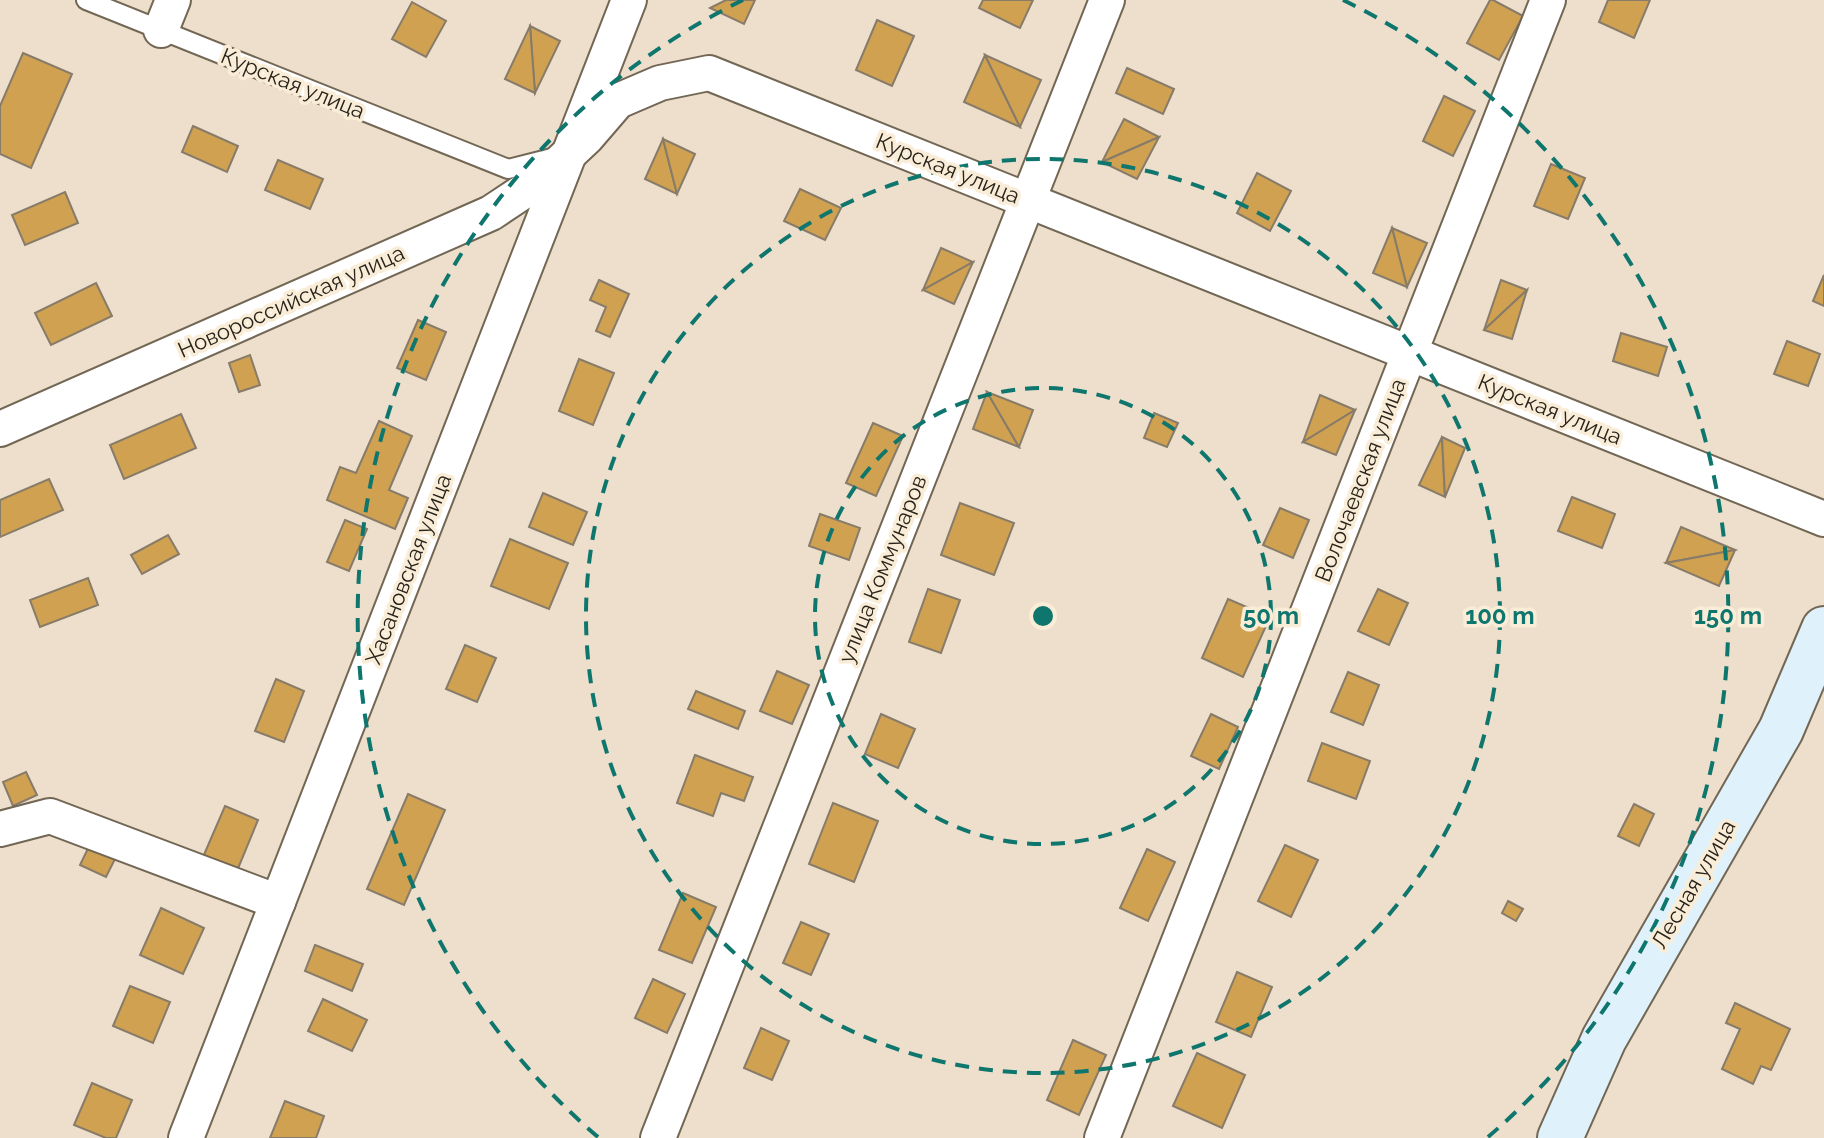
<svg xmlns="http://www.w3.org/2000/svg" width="1824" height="1138" viewBox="0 0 1824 1138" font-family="Raleway,sans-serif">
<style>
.building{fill:#d0a151;stroke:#877b69;stroke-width:2}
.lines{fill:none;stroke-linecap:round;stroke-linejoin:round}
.lane-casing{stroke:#726654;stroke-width:22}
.street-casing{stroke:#726654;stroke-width:38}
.secondary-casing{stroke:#726654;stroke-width:48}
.lane{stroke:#fff;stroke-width:18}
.street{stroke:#fff;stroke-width:34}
.secondary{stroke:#dff2fc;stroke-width:44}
.ring{fill:none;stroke:#0f766e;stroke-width:4;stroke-dasharray:14 10}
.labels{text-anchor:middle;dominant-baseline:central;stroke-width:7;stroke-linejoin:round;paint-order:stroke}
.street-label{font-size:22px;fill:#28231b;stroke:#faedd8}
.centre{fill:#0f766e;stroke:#faedd8;stroke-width:4}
.ring-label{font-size:24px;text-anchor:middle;font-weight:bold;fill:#0f766e;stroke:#faedd8;stroke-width:7;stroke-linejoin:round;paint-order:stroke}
</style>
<rect width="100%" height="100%" fill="#eddfcb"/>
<g class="building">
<polygon points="726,0 755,0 744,24 710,8"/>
<polygon points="983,0 1033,0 1020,28 979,8"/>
<polygon points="1490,0 1493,0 1523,16 1499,60 1467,43"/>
<polygon points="1608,0 1650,0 1634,38 1599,22"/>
<polygon points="412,2 446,21 426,57 392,39"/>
<polygon points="877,20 914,36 892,86 856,70"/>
<polygon points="530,26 560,41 535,93"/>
<polygon points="530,26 535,93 505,79"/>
<polygon points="23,53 72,74 31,168 0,154 0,106"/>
<polygon points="985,55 1020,127 964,102"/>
<polygon points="985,55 1041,80 1020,127"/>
<polygon points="1127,68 1174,89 1163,114 1116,93"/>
<polygon points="1444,96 1475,111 1453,156 1423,141"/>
<polygon points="1124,119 1159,137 1102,162"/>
<polygon points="193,126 238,146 227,172 182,152"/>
<polygon points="1159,137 1137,179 1102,162"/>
<polygon points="663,139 677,194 645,179"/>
<polygon points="663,139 695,154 677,194"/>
<polygon points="278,160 323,179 310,209 265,190"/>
<polygon points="1551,164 1585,178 1568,219 1534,206"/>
<polygon points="1257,173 1291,191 1270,231 1237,213"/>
<polygon points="800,189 841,208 825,240 784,221"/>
<polygon points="65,192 78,223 25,245 12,215"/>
<polygon points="1392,228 1427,243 1407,287"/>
<polygon points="1392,228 1407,287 1373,273"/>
<polygon points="941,248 973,262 923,290"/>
<polygon points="973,262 954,304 923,290"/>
<polygon points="1824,275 1824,306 1813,301"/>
<polygon points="599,280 629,294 610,337 596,331 606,307 590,300"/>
<polygon points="1501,280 1527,290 1484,330"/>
<polygon points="96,283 112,316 51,345 35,313"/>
<polygon points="1527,290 1512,339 1484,330"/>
<polygon points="418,320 446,332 426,380 397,368"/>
<polygon points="1621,333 1667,347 1658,376 1613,361"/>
<polygon points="1787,341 1820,354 1808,386 1774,374"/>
<polygon points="250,355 260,385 239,392 229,363"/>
<polygon points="579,359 614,373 593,425 559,411"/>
<polygon points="987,392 1019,447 973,429"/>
<polygon points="987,392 1033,410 1019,447"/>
<polygon points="1320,395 1355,410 1303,442"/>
<polygon points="1355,410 1336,455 1303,442"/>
<polygon points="1154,413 1178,423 1167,447 1144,438"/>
<polygon points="181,414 196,448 124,479 110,445"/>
<polygon points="379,421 412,436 389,490 408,498 395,529 327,500 340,467 356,473"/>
<polygon points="873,423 903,436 876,496 846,483"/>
<polygon points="1442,437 1445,497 1419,485"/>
<polygon points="1442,437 1465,448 1445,497"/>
<polygon points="49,479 63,510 0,537 0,500"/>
<polygon points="543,493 587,512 573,545 529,527"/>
<polygon points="1572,497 1615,514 1602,548 1558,531"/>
<polygon points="960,503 1014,523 994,575 941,555"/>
<polygon points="1280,508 1309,520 1293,558 1263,545"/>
<polygon points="820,514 860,528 849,560 809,546"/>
<polygon points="345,520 367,529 349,571 327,562"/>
<polygon points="1681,527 1735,550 1666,563"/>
<polygon points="168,535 179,554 142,574 131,555"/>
<polygon points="510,539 568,563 549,609 491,586"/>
<polygon points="1735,550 1719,586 1666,563"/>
<polygon points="88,578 98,605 40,627 30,600"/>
<polygon points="928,589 960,600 941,653 909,642"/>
<polygon points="1378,589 1408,603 1389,645 1358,631"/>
<polygon points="1228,599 1270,617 1243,677 1202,658"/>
<polygon points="465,645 496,658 477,702 446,689"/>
<polygon points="777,671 809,685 792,724 760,711"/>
<polygon points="1348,672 1379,685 1363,725 1331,712"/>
<polygon points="276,679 304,691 284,742 255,731"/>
<polygon points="696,691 745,711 738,729 688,709"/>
<polygon points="881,714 915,729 898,768 865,754"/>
<polygon points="1211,714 1238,727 1219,769 1191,756"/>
<polygon points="1322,743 1370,761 1356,799 1308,781"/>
<polygon points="695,755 753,777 744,801 721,793 713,816 677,803"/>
<polygon points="26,772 37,795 13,806 3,782"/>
<polygon points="408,794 445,810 404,905 367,889"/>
<polygon points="833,803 878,821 854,882 809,864"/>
<polygon points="1634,804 1654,814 1639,846 1618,836"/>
<polygon points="225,806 258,820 237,871 203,857"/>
<polygon points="93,838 119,851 106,877 80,865"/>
<polygon points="1285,845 1318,860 1291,917 1258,901"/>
<polygon points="1147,849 1175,862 1148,921 1120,908"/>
<polygon points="683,893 716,907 692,963 659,950"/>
<polygon points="1508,901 1523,909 1516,921 1502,913"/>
<polygon points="161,908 204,928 183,974 140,955"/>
<polygon points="801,922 829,934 811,975 783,963"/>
<polygon points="315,945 363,964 352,991 305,971"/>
<polygon points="1237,972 1272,987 1251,1037 1216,1022"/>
<polygon points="653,979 685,994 667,1033 635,1018"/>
<polygon points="130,986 170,1002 153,1043 113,1026"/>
<polygon points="323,999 367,1020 352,1051 308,1031"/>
<polygon points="1735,1003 1790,1029 1771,1070 1761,1066 1753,1084 1722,1069 1740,1029 1726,1023"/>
<polygon points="761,1028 789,1041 772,1080 744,1068"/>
<polygon points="1073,1040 1106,1055 1079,1115 1047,1100"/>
<polygon points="1197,1053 1245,1075 1222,1128 1173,1106"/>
<polygon points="92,1083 132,1100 116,1138 106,1138 74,1125"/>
<polygon points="285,1101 324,1116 316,1138 270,1138"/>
</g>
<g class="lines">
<g class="lane-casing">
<polyline id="lane" points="86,0 508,169 556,157"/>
</g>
<g class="street-casing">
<g id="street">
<polyline points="161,30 173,0"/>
<polyline points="0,429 491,213 542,179 587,137 618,101 660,83 709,73 1824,519"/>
<polyline points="0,829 50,816 278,902"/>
<polyline points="186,1138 629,0"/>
<polyline points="658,1138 1107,0"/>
<polyline points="1102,1138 1548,0"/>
</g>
</g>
<g class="secondary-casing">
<polyline id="secondary" points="1560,1138 1604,1039 1781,730 1824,629"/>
</g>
<use href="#lane" class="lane"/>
<use href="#street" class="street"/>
<use href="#secondary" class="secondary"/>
</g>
<g class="ring">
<circle cx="1043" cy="616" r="228"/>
<circle cx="1043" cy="616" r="457"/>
<path d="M598 1137A685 685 0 0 1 743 0M1343 0A685 685 0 0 1 1488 1137"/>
</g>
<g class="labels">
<g class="street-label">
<text transform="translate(293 83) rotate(22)">Курская улица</text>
<text transform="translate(948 168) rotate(22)">Курская улица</text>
<text transform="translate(291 301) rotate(-24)">Новороссийская улица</text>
<text transform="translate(1550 409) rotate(22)">Курская улица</text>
<text transform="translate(1360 480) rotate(-69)">Волочаевская улица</text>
<text transform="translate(408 569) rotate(-69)">Хасановская улица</text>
<text transform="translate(882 569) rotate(-68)">улица Коммунаров</text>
<text transform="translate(1693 884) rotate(-60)">Лесная улица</text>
</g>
</g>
<circle cx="1043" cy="616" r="12" class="centre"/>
<g class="ring-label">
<text x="1271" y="624">50 m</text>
<text x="1500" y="624">100 m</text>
<text x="1728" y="624">150 m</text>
</g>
</svg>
